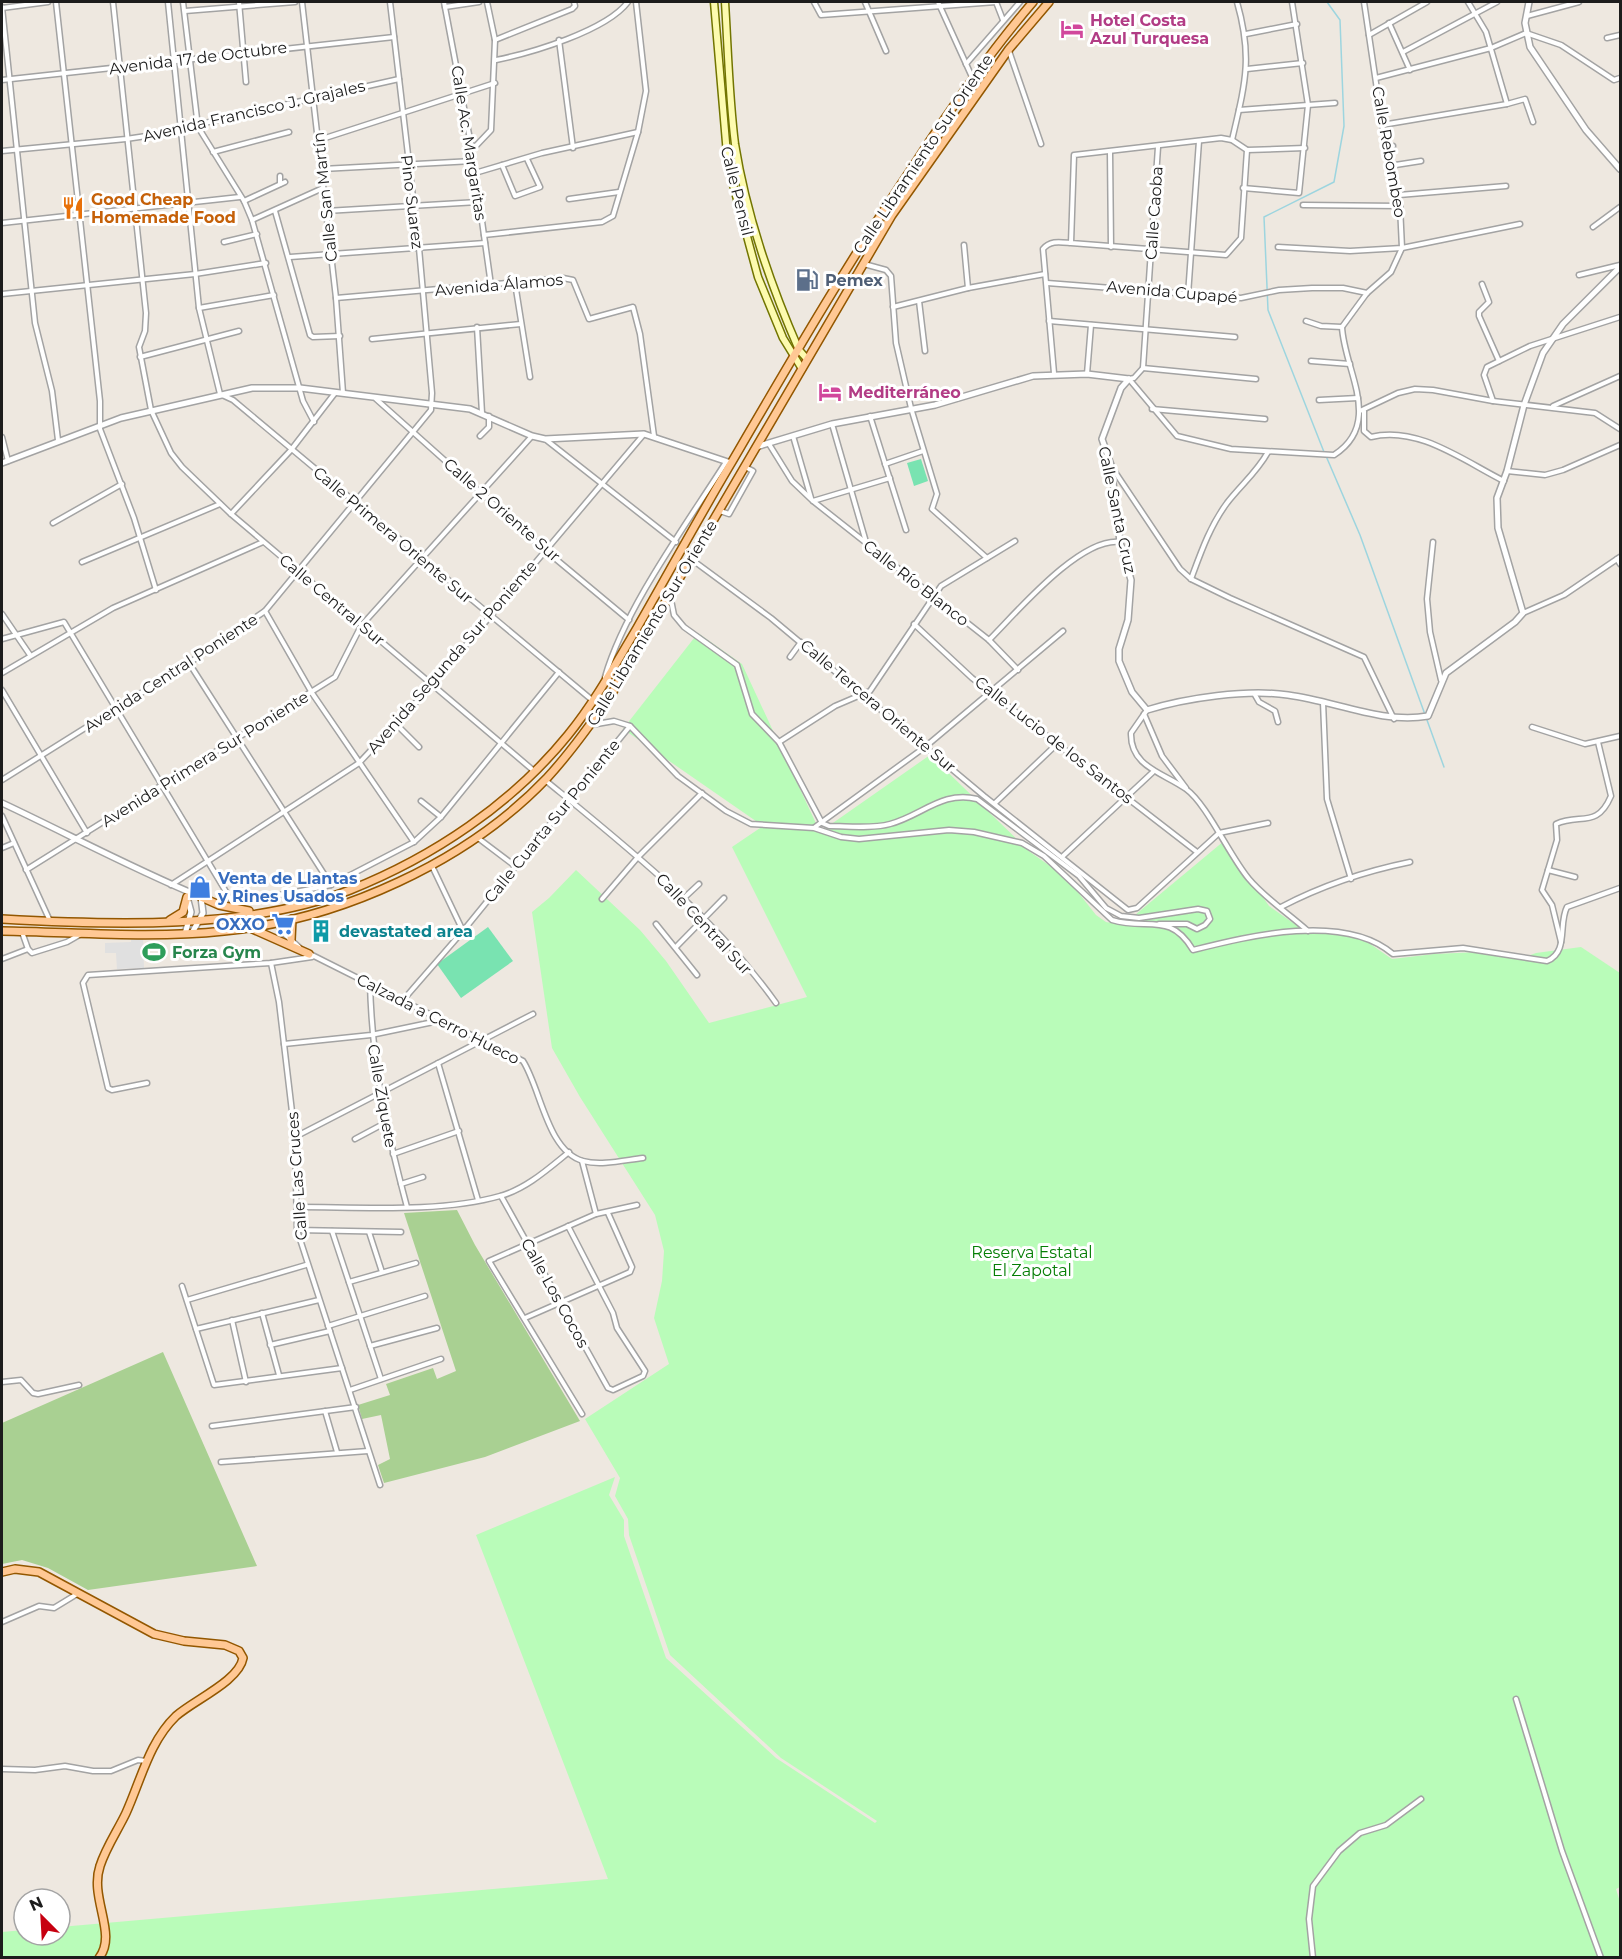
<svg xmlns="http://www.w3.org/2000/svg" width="1622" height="1959" viewBox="0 0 1622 1959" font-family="Montserrat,sans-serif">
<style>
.forest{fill:#a9d092}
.park{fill:#b9fcb9}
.pitch{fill:#79e3b1}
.parking{fill:#e0e0e0}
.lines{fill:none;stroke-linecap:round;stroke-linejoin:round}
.stream{stroke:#9dd5df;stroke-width:1.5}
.minor-casing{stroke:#a3a3a3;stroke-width:7}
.tertiary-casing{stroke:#a3a3a3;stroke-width:8}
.secondary-casing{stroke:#727500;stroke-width:9}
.primary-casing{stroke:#935700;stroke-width:10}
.minor{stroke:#fff;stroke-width:4}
.tertiary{stroke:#fff;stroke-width:5}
.secondary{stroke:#fdfbaf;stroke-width:6}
.primary{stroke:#ffc894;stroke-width:7}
.labels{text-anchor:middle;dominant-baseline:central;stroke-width:6;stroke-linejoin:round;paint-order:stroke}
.hotel-label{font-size:16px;font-weight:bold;fill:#b23c85;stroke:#fff;text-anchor:start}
.street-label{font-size:16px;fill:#1c1c1c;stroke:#fff}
.food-label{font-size:16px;font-weight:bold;fill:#c56008;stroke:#fff;text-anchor:start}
.service-label{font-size:16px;font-weight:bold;fill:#4e5e75;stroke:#fff;text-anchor:start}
.shop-label{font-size:16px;font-weight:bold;fill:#366cbe;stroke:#fff;text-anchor:start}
.culture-label{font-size:16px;font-weight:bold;fill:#0d838f;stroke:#fff;text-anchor:start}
.leisure-label{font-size:16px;font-weight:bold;fill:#27864d;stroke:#fff;text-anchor:start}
.park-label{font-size:16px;fill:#057e05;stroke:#fff}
</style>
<rect width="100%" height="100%" fill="#eee8e0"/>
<g class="forest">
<polygon points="457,1210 475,1245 580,1421 485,1457 384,1483 378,1465 390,1459 381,1415 362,1419 358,1405 390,1395 386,1384 433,1368 437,1379 456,1371 404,1213"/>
<polygon points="163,1352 257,1566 88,1590 48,1568 22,1560 2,1564 2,1423"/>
</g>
<polygon class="park" points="698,633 742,664 820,832 930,755 1030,852 1066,877 1096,915 1106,922 1123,925 1224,841 1269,906 1306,932 1336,933 1363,939 1392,959 1434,954 1479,952 1522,958 1536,953 1581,947 1620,973 1620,1887 1616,1889 1620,1902 1620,1957 2,1958 2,1932 24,1930 24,1935 60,1935 60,1927 608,1879 476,1535 615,1477 609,1495 624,1520 624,1536 666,1658 776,1758 875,1823 877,1821 781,1758 670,1655 629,1535 628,1519 615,1496 620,1478 585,1419 669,1364 654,1318 662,1281 664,1251 655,1215 580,1097 552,1048 532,912 549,898 576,870 640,930 666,961 709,1023 807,997 732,847 763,826 623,729"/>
<g class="pitch">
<polygon points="921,459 928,481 914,486 907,463"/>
<polygon points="488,927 513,961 461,998 437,964"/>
</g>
<polygon class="parking" points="143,935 144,968 117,969 116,953 105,953 105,943 131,942 131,936"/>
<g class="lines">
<g class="stream">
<polyline points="1324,452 1268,310 1264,217 1334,182 1344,126 1340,20 1327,2"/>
<polyline points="1326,456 1360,535 1444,767"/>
</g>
<g class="minor-casing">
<g id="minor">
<polyline points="56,2 100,401 100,429 134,518 156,590"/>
<polyline points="113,2 146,313 145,331 139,347 151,410 171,453 182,467 231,514 534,771"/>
<polyline points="168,2 199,308 220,394 233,400 592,700"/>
<polyline points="183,2 198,127 244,201 252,220 303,401 314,422"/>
<polyline points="239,2 246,82"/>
<polyline points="302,2 336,298 343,393"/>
<polyline points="444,2 472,150 491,285"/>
<polyline points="814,2 821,15 996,2"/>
<polyline points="865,2 886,51"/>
<polyline points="938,2 972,77"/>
<polyline points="996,2 1003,20"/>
<polyline points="1468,2 1486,32 1507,104"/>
<polyline points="2,7 35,323 52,391 58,440"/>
<polyline points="445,7 479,2"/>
<polyline points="2,8 48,2"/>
<polyline points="185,11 295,2"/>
<polyline points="1527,16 1579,2"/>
<polyline points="1389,23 1410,70"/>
<polyline points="1246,34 1297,24"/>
<polyline points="1369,35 1427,2"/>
<polyline points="1607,38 1620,35"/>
<polyline points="495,40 572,9 575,6 574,2"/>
<polyline points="559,40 573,148"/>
<polyline points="1009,51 1041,144"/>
<polyline points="1403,52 1497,2"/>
<path d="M 496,60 C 531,53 606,31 628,2"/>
<polyline points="966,64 1020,2"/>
<polyline points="1247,69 1303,63"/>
<polyline points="1376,78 1491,48 1526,33 1561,45 1614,80 1620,78"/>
<polyline points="2,80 394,37"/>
<polyline points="1239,110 1335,103"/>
<polyline points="1382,125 1507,104 1525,99 1533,122"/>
<polyline points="319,140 495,83"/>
<path d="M 1232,140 C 1245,84 1253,58 1237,2"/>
<polyline points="1386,146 1393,146"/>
<path d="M 1158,147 L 1143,368 L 1134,378 L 1129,379 L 1177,436 L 1231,449 L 1334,455 C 1384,423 1344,370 1342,327 L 1367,293 L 1391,272 L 1402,248 L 1400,206 L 1390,177 L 1364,2"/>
<polyline points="472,150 491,130 495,40 487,2"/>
<polyline points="1247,150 1305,148"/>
<polyline points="2,151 126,139 180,131 212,121 399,79"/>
<polyline points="213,152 289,132"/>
<polyline points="1110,152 1111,247"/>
<polyline points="502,165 515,196 540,187 527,159"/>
<polyline points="1389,166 1421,161"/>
<polyline points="322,169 473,161"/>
<polyline points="475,173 542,153 638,132"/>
<polyline points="280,184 280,176"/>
<polyline points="1243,188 1299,193 1308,105 1292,2"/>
<polyline points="1399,195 1506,186"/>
<polyline points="569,199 619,192"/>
<polyline points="244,201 285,182"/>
<polyline points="1303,205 1400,206"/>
<polyline points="275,211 310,335 313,337 340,336"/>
<polyline points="326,211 478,202"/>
<polyline points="252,220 323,188"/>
<polyline points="2,223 240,197"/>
<polyline points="1593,227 1620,207"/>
<polyline points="484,235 602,222 613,216 638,132 646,91 636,2"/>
<polyline points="224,242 257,234"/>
<polyline points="964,245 968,288"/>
<polyline points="1278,247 1350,251 1402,248 1520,224"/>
<polyline points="290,257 485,243"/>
<polyline points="864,264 886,270 891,276 896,343 911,408 937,494 932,509 987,558"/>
<polyline points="1579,275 1620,265"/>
<polyline points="515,283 530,377"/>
<polyline points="1047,283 1241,298 1279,290 1312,288 1343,288 1367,293"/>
<polyline points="1482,284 1489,302 1479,312 1479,316 1499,361"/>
<polyline points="2,294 195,274 266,263"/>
<polyline points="1188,295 1199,141"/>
<polyline points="336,298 563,278 573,280 589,319 633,307 640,334 654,436"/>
<polyline points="919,301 925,351"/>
<polyline points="893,307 968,288 1045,274"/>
<polyline points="199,308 274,295"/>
<polyline points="1049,321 1235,337"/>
<polyline points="1306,321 1321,326 1342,327"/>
<polyline points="477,327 482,413"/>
<polyline points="372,339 521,324"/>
<polyline points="140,357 239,331"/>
<polyline points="1311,361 1350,364"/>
<polyline points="1143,368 1256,379"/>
<path d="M 1054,373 L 1043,249 C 1050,240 1060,242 1071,243 L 1226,255 L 1241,238 L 1247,150 L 1232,140 L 1221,138 L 1074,155 L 1071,243"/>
<polyline points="1087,374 1091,325"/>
<polyline points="376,399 545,550 629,620"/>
<polyline points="1319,400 1358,398"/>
<polyline points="1493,401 1484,375 1487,367 1530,346 1620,317"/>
<polyline points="1553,406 1620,376"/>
<polyline points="1152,409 1265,419"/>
<polyline points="1360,411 1398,393 1415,389 1433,390 1493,401 1595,413 1620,429"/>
<path d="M 1364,411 L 1364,431 L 1371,437 C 1417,425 1464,461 1504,481"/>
<polyline points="870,416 906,530"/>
<polyline points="832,424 866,542"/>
<polyline points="480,436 489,427 489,416"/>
<polyline points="793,436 811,498"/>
<polyline points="2,437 8,461"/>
<polyline points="545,439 676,542"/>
<polyline points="769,444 792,481 813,501 989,640 1018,670"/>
<polyline points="885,464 923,451"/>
<polyline points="1111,466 1180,569 1191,579 1230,598 1364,657 1394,719"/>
<polyline points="1507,471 1545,475 1563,470 1620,445"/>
<polyline points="813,501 890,478"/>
<polyline points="720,511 729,514 753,471 745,467"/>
<polyline points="231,514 291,450 335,393"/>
<polyline points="53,523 122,484"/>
<polyline points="1433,542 1427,599 1430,632 1441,680"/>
<polyline points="691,559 771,618 984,796 1128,910 1137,908 1219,833 1268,823"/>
<polyline points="1617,559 1620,564"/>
<polyline points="82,562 220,504"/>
<path d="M 1191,579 C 1201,552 1210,526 1227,503 C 1241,485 1257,472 1268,452"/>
<path d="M 670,595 L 674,615 L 684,627 L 737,665 L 752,714 L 779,742 L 822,823 L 829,826 C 848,826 872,829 890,824 C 921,816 943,790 977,799 L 1079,876 L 1106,908 L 1121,916 L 1139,918 L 1198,909 L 1207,911 L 1210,919 L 1205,925 L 1197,929 L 1187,924 L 1159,924"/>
<polyline points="265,611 312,693 414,842"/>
<polyline points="1523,613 1564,595 1620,557"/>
<polyline points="2,614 30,655"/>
<polyline points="914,624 972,678 1197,852"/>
<polyline points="2,639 64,622 234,905"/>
<path d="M 989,640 C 1017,612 1080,537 1120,542"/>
<polyline points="790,657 801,642"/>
<polyline points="189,663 331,885"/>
<polyline points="2,673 113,608 263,542"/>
<path d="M 605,677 C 625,608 686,525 726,462"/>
<polyline points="2,690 87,833"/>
<polyline points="1255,695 1259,702 1275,711 1278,722"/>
<polyline points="1323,702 1327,799 1351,879"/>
<path d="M 1147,710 L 1131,733 C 1130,767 1164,773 1186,789 C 1207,804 1230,857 1249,879 C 1265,898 1289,914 1308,931"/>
<polyline points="1144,714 1162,756 1186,788"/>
<polyline points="397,725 419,747"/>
<path d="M 591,725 L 614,721 L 630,726 L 678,776 L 726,811 L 751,824 L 814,828 L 841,837 L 859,839 L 949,830 L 974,832 L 1022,843 L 1044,856 L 1112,920 C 1147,931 1170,911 1193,950 C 1249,936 1344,912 1393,954 L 1463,948 L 1547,961 C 1569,952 1558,924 1567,907 L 1620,888"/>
<polyline points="1532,727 1585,744 1620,736"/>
<polyline points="779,742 835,706 870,691 941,586 1015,541"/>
<polyline points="2,780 189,663 265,611 431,410 432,393 419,248 390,2"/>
<path d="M 545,780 C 628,848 713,915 776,1003"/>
<polyline points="421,801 441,817"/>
<polyline points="995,803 1058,743"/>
<polyline points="2,816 50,921"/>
<polyline points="815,827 925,747 1063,631"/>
<polyline points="478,838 515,866"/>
<polyline points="2,848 14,843"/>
<polyline points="1063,856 1153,772"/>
<polyline points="432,866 463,931"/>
<polyline points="26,870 335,677 361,626 532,436"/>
<polyline points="1548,870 1575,877"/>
<polyline points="171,885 359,763 433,684 644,434"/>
<polyline points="684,898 699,884"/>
<polyline points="602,899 638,857 702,793"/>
<polyline points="233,904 331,885 414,842 441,817 559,672"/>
<path d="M 1281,907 C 1321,886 1366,871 1410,862"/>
<polyline points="273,910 281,931 299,947"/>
<polyline points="656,924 697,975"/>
<polyline points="22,932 28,949 32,953 67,942 81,934"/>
<path d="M 1561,942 L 1552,905 L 1542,890 L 1557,840 L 1556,824 C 1580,813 1597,829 1611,796 L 1598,742"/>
<polyline points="676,947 724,898"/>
<path d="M 308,953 L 523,1061 C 541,1089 547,1151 583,1161 C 601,1166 625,1160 643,1158"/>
<polyline points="2,959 28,949"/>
<polyline points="271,963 279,1002 295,1137 297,1230 380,1485"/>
<path d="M 370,983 C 372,1065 386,1128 407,1207"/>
<polyline points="404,999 463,931 630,726"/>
<polyline points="284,1044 371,1035 443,1020"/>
<polyline points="438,1063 478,1200"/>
<polyline points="147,1083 112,1090 108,1088 83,983 88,975 271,963 312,957"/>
<polyline points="295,1137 533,1014"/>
<polyline points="355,1139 385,1123"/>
<polyline points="393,1154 459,1131"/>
<polyline points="582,1161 596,1214"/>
<polyline points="401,1184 423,1177"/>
<polyline points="501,1196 608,1388 613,1390 643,1376 645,1371 617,1328 613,1313 568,1226"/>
<path d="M 298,1207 C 359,1207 441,1213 500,1196 C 526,1189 548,1169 569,1152"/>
<polyline points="297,1230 401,1232"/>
<polyline points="332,1231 381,1379"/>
<polyline points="369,1232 382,1272"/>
<polyline points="349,1282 416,1263"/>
<polyline points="182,1286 214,1385 342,1368"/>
<polyline points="187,1300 306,1265"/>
<polyline points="262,1313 279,1375"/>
<polyline points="525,1318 630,1272 632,1267 608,1213"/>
<polyline points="232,1320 246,1382"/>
<polyline points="328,1326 425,1296"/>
<polyline points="196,1329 319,1300"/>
<polyline points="270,1345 330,1331"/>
<polyline points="370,1346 437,1328"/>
<polyline points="2,1382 21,1380 33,1393 38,1394 79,1385"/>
<polyline points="350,1390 441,1359"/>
<polyline points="325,1411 337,1452"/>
<polyline points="582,1414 489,1261 596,1214 637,1205"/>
<polyline points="212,1426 356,1407"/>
<polyline points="221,1462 368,1451"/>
<polyline points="2,1622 39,1606 54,1608 77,1594"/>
<polyline points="1516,1699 1562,1851 1601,1958"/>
<polyline points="2,1769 35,1770 65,1766 93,1771 111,1771 138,1760 146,1761"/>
<polyline points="1313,1958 1309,1919 1313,1886 1339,1851 1360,1833 1386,1825 1421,1799"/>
</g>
</g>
<g class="tertiary-casing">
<g id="tertiary">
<polyline points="1529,2 1525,23 1530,47 1586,130 1620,169"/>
<path d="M 1129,379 L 1121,388 L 1102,439 L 1111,465 L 1120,542 L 1131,580 L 1128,620 L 1119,649 L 1119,661 L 1132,692 L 1147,710 C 1186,698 1247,689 1288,695 C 1335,701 1381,724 1428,716 L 1446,673 L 1515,622 L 1523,613 L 1498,528 L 1497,498 L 1507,471 L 1524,405 L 1543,353 L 1563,324 L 1620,267"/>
<polyline points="756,447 832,424 935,405 1033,376 1087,374 1129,379"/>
<polyline points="2,463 121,418 252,388 300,388 470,409 532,436 545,439 644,434 731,463"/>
<path d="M 2,803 C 68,834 133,869 201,897 L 203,913 L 192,933"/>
<polyline points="185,934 191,912 187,897"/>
</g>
</g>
<g class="secondary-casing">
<g id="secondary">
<polyline points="714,2 728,166 758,277 783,338 802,369"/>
<path d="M 725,2 C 728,49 729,97 735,144 C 746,213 771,286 799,350 L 807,359"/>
</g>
</g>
<g class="primary-casing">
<g id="primary">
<polyline points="201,897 219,905 249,911"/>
<path d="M 2,919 C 109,925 249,930 350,890 C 433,857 512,804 568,735 C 595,702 615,665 637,628 C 668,574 698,519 730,465 C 789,364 848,262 914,165 C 951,108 989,53 1033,2"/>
<polyline points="170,920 183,912 187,897"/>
<polyline points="248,927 309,954"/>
<path d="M 2,931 C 75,932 151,939 224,931 C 339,920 467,862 547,778 C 571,752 591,724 611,695 L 892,215 L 1009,49 L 1049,2"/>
<polyline points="291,940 292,919"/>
<path d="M 2,1572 L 15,1569 L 39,1572 L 154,1634 L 184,1641 L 225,1645 L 239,1651 L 243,1658 C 239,1681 194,1700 176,1716 C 149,1742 141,1780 126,1813 C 118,1830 106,1847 100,1866 C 89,1898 118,1934 99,1958"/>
</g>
</g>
<use href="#minor" class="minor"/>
<use href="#tertiary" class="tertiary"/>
<use href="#secondary" class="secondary"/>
<use href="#primary" class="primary"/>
</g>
<defs>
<g id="hotel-bare" transform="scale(1.8)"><path d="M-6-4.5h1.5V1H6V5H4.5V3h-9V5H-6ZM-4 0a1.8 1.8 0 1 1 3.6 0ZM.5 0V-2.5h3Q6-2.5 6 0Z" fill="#d1479c" stroke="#fff" stroke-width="2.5" paint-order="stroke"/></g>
<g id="restaurant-bare" transform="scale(1.8)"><path d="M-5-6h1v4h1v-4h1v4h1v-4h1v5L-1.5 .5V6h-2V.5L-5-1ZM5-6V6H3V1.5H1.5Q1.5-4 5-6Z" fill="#e8710a" stroke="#fff" stroke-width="2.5" paint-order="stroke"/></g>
<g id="fuel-bare" transform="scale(1.8)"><path d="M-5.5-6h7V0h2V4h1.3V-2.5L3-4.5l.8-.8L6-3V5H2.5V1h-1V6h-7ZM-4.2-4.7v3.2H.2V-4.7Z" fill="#5c6f8a" stroke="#fff" stroke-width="2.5" paint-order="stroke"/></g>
<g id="shop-bare" transform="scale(1.8)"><path d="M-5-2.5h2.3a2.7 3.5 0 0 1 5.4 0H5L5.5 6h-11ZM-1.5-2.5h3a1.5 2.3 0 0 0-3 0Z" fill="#3f7fe0" stroke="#fff" stroke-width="2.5" paint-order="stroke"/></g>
<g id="supermarket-bare" transform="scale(1.8)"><path d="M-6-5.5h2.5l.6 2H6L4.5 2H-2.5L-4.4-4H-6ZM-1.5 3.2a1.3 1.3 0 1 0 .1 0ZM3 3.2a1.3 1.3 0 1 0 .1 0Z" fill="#3f7fe0" stroke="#fff" stroke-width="2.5" paint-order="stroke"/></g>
<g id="building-bare" transform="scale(1.8)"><path d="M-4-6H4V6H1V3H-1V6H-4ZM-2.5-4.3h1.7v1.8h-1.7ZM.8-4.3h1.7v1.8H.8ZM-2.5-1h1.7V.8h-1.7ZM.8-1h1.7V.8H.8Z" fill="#0f9aa8" stroke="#fff" stroke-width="2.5" paint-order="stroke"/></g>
<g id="stadium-bare" transform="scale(1.8)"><path d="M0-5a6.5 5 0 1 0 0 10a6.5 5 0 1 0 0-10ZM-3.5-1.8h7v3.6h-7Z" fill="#2e9e5b" stroke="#fff" stroke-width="2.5" paint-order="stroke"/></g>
</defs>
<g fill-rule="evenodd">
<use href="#hotel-bare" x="1072" y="29"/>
<use href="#restaurant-bare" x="73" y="208"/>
<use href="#fuel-bare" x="807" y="280"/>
<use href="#hotel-bare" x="830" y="392"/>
<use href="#shop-bare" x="200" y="887"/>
<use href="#supermarket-bare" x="283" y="924"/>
<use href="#building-bare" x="321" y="931"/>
<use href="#stadium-bare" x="154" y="952"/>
</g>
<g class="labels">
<g class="hotel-label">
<text x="1090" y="20">Hotel Costa<tspan x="1090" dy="18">Azul Turquesa</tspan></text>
<text x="848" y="392">Mediterráneo</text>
</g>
<g class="street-label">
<text transform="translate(198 58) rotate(-7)">Avenida 17 de Octubre</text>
<text transform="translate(254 111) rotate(-13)">Avenida Francisco J. Grajales</text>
<text transform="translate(469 143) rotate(81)">Calle Ac. Margaritas</text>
<text transform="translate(1389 152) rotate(80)">Calle Rebombeo</text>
<text transform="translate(923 154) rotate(-56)">Calle Libramiento Sur Oriente</text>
<text transform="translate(737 191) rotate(76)">Calle Pensil</text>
<text transform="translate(325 197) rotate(-96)">Calle San Martín</text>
<text transform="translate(412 202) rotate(83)">Pino Suarez</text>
<text transform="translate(1154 213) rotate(-86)">Calle Caoba</text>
<text transform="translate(499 285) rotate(-5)">Avenida Álamos</text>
<text transform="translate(1172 292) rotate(5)">Avenida Cupapé</text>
<text transform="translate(502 510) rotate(41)">Calle 2 Oriente Sur</text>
<text transform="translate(1117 510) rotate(78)">Calle Santa Cruz</text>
<text transform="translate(393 535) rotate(40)">Calle Primera Oriente Sur</text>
<text transform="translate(916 583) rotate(38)">Calle Río Blanco</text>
<text transform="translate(332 600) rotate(40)">Calle Central Sur</text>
<text transform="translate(652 623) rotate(-59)">Calle Libramiento Sur Oriente</text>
<text transform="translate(452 657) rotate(-49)">Avenida Segunda Sur Poniente</text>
<text transform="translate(171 673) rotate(-33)">Avenida Central Poniente</text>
<text transform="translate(878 706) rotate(40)">Calle Tercera Oriente Sur</text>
<text transform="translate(1054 740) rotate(38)">Calle Lucio de los Santos</text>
<text transform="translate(205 759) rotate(-32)">Avenida Primera Sur Poniente</text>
<text transform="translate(552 821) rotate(-51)">Calle Cuarta Sur Poniente</text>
<text transform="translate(704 924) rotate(47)">Calle Central Sur</text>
<text transform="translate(438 1019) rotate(27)">Calzada a Cerro Hueco</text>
<text transform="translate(382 1096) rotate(80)">Calle Ziquete</text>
<text transform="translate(297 1176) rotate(-94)">Calle Las Cruces</text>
<text transform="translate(555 1293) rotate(61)">Calle Los Cocos</text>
</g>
<g class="food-label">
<text x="91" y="199">Good Cheap<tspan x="91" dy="18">Homemade Food</tspan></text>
</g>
<g class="service-label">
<text x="825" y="280">Pemex</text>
</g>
<g class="shop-label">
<text x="218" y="878">Venta de Llantas<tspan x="218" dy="18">y Rines Usados</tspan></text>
<text x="265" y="924" text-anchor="end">OXXO</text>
</g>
<g class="culture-label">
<text x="339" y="931">devastated area</text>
</g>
<g class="leisure-label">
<text x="172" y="952">Forza Gym</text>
</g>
<g class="park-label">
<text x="1032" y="1252">Reserva Estatal<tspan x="1032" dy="18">El Zapotal</tspan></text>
</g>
</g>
<rect width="1622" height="1959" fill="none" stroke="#1c1c1c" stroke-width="6"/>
<g transform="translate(42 1917) rotate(336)"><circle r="28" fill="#ffffff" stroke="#a4a4a4" stroke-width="1.5"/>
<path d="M0-4.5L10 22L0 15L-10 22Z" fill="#c70010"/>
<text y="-9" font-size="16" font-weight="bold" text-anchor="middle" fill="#1c1c1c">N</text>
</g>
</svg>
